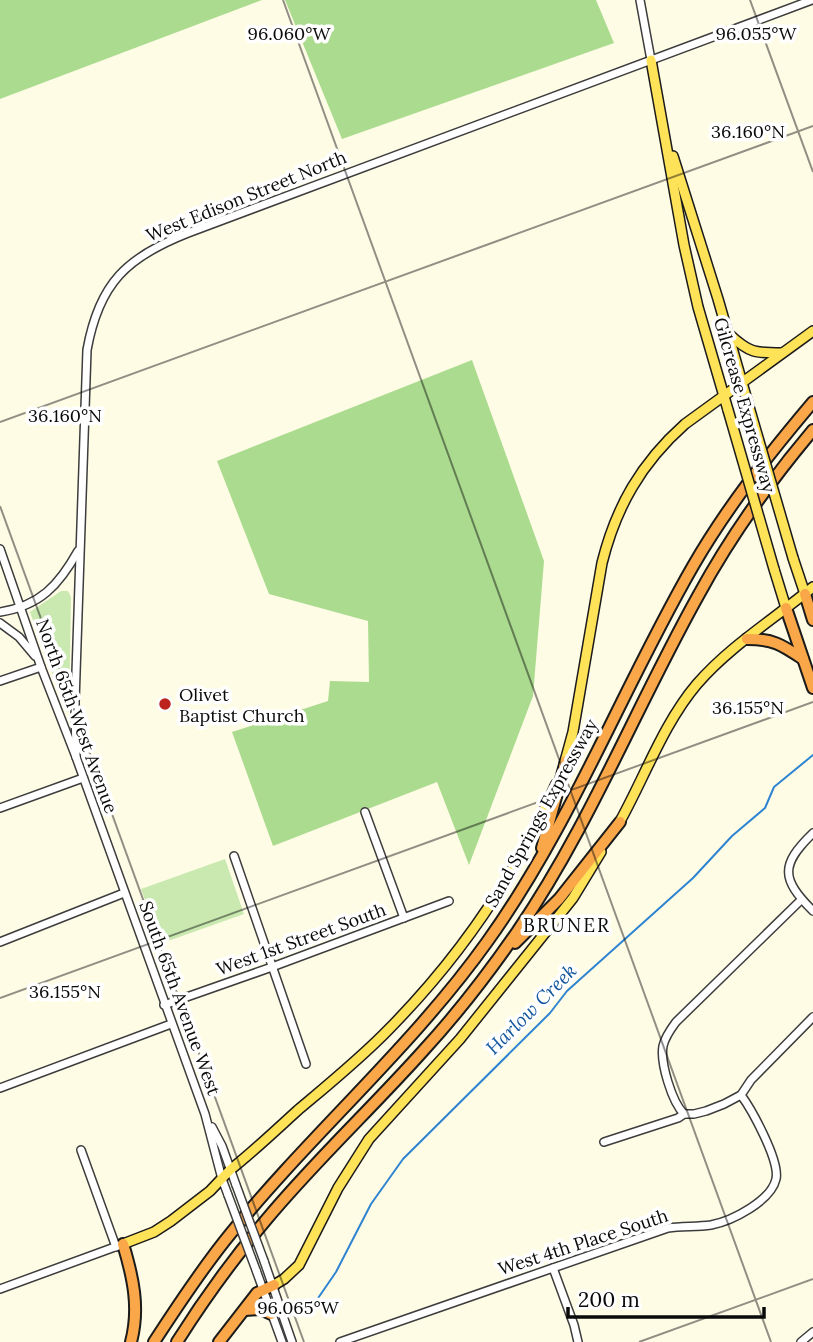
<svg xmlns="http://www.w3.org/2000/svg" width="813" height="1342" viewBox="0 0 813 1342" font-family="Lora,serif">
<style>
.green{fill:#c9e9b0}
.forest{fill:#abdb8f}
.lines{fill:none;stroke-linecap:round;stroke-linejoin:round}
.stream{stroke:#2e84d1;stroke-width:2}
.minor-casing{stroke:#3d3d3d;stroke-width:10}
.major-casing{stroke:#1b1b1b;stroke-width:12}
.highway-casing{stroke:#1b1b1b;stroke-width:14}
.minor{stroke:#fff;stroke-width:7}
.major{stroke:#fee257;stroke-width:9}
.highway{stroke:#faa749;stroke-width:10}
.minor-bridge-casing{stroke:#3d3d3d;stroke-width:10;stroke-linecap:butt}
.major-bridge-casing{stroke:#1b1b1b;stroke-width:12;stroke-linecap:butt}
.minor-bridge{stroke:#fff;stroke-width:7}
.major-bridge{stroke:#fee257;stroke-width:9}
.ticks{fill:none;stroke:#0a0a0a;stroke-width:2;stroke-opacity:0.45}
.poi-dot{fill:#bd231e;stroke:#fff;stroke-width:2.5}
.labels{text-anchor:middle;dominant-baseline:central;stroke-width:7;stroke-linejoin:round;paint-order:stroke}
.street-label{font-size:18px;fill:#0a0a0a;stroke:#fff}
.poi-label{font-size:18px;fill:#0a0a0a;stroke:#fff;text-anchor:start}
.neighbourhood-label{font-size:19px;letter-spacing:2px;fill:#0a0a0a;stroke:#fff}
.water-label{font-size:19px;font-style:italic;fill:#11569e;stroke:#fff}
.ticks-label{font-size:18px;text-anchor:middle;fill:#0a0a0a;stroke:#fff;stroke-width:7;stroke-linejoin:round;paint-order:stroke}
</style>
<rect width="100%" height="100%" fill="#fffce6"/>
<g class="green">
<polygon points="61,591 68,591 71,597 69,712 66,712 30,612"/>
<polygon points="225,859 244,914 154,946 146,922 152,919 141,889"/>
</g>
<g class="forest">
<polygon points="0,0 262,0 0,99"/>
<polygon points="285,0 596,0 614,43 342,139"/>
<polygon points="472,360 544,561 533,696 469,865 437,782 273,846 232,732 328,701 330,681 369,682 368,621 269,594 217,461"/>
</g>
<g class="lines">
<polyline class="stream" points="302,1312 314,1304 336,1272 371,1204 403,1159 550,1013 567,991 693,878 732,836 765,808 774,787 813,755"/>
<g class="minor-casing">
<g id="minor">
<polyline points="640,0 651,60"/>
<polyline points="0,549 41,667 76,757 205,1114 222,1179 228,1195"/>
<path d="M 0,612 C 40,606 59,585 78,551"/>
<polyline points="0,623 19,637 35,656"/>
<polyline points="0,681 41,667"/>
<path d="M 76,757 L 75,702 L 87,350 C 99,283 127,257 188,233 L 812,0"/>
<polyline points="0,808 83,778"/>
<polyline points="365,812 404,918"/>
<path d="M 813,833 C 780,865 781,879 813,911"/>
<polyline points="234,856 306,1064"/>
<polyline points="0,942 124,893"/>
<polyline points="164,1005 272,967 449,901"/>
<polyline points="0,1088 171,1024"/>
<path d="M 684,1114 C 672,1102 660,1063 663,1046 C 665,1037 670,1030 676,1022 L 801,900"/>
<polyline points="212,1127 222,1146 236,1185"/>
<polyline points="604,1142 678,1118 684,1114 694,1114 706,1111 724,1104 741,1095 751,1080 813,1017"/>
<polyline points="81,1150 116,1247"/>
<polyline points="264,1261 292,1342"/>
<polyline points="553,1268 574,1325 578,1342"/>
<polyline points="256,1270 282,1342"/>
<polyline points="0,1289 123,1244"/>
<path d="M 340,1342 L 668,1228 C 682,1226 697,1227 711,1225 C 732,1221 771,1201 776,1179 C 780,1161 752,1110 741,1095"/>
<polyline points="801,1342 813,1332"/>
</g>
</g>
<g class="major-casing">
<g id="major">
<polyline points="651,60 684,245 698,307 728,410"/>
<polyline points="673,156 718,299 747,400"/>
<path d="M 729,334 C 749,353 755,353 782,353"/>
<polyline points="793,558 805,594"/>
<polyline points="774,569 786,608"/>
<path d="M 564,765 L 573,732 L 602,563 C 616,507 641,463 685,424 L 813,331"/>
<path d="M 618,825 C 644,779 663,724 697,684 C 730,646 774,619 813,587"/>
<path d="M 123,1244 L 154,1232 L 171,1221 L 210,1191 L 230,1170 C 254,1151 276,1130 298,1110 C 329,1084 361,1058 389,1029 C 459,958 516,875 556,784"/>
<polyline points="274,1285 284,1279 299,1265 338,1188 369,1139 460,1039 573,898 601,852"/>
</g>
</g>
<g class="highway-casing">
<g id="highway">
<polyline points="805,594 813,620"/>
<polyline points="786,608 813,688"/>
<path d="M 747,639 C 774,639 782,645 803,659"/>
<polyline points="542,848 566,761"/>
<polyline points="515,943 559,899 620,822"/>
<path d="M 123,1244 C 133,1277 140,1308 131,1342"/>
<polyline points="245,1310 260,1309 271,1314"/>
<path d="M 154,1342 C 178,1305 203,1267 231,1233 C 312,1133 412,1047 487,942 C 571,825 622,689 693,566 C 727,507 769,454 813,402"/>
<path d="M 177,1342 C 204,1299 234,1258 266,1220 C 315,1161 372,1108 423,1051 C 457,1014 488,974 517,932 C 589,827 636,707 698,596 C 730,537 770,481 813,430"/>
<polyline points="219,1342 257,1293 274,1285"/>
</g>
</g>
<use href="#minor" class="minor"/>
<use href="#major" class="major"/>
<use href="#highway" class="highway"/>
<g class="minor-bridge-casing">
<g id="minor-bridge">
<polyline points="236,1185 264,1261"/>
<polyline points="228,1195 256,1270"/>
</g>
</g>
<g class="major-bridge-casing">
<g id="major-bridge">
<polyline points="747,400 793,558"/>
<polyline points="728,410 774,569"/>
</g>
</g>
<use href="#minor-bridge" class="minor-bridge"/>
<use href="#major-bridge" class="major-bridge"/>
</g>
<path class="ticks" d="M 283,0 L 771,1342M 750,0 L 813,172M 0,422 L 813,126M 0,506 L 304,1342M 0,998 L 813,702M 639,1342 L 813,1279"/>
<circle class="poi-dot" cx="165" cy="704" r="7"/>
<g class="labels">
<g class="street-label">
<text transform="translate(246 196) rotate(-22)">West Edison Street North</text>
<text transform="translate(745 405) rotate(74)">Gilcrease Expressway</text>
<text transform="translate(77 716) rotate(70)">North 65th West Avenue</text>
<text transform="translate(541 813) rotate(-61)">Sand Springs Expressway</text>
<text transform="translate(301 939) rotate(-20)">West 1st Street South</text>
<text transform="translate(180 998) rotate(70)">South 65th Avenue West</text>
<text transform="translate(583 1242) rotate(-18)">West 4th Place South</text>
</g>
<g class="poi-label">
<text x="179" y="694">Olivet<tspan x="179" dy="21">Baptist Church</tspan></text>
</g>
<g class="neighbourhood-label">
<text x="567" y="925">BRUNER</text>
</g>
<g class="water-label">
<text transform="translate(531 1009) rotate(-45)">Harlow Creek</text>
</g>
</g>
<g class="ticks-label">
<text x="289" y="40">96.060°W</text>
<text x="756" y="40">96.055°W</text>
<text x="748" y="138">36.160°N</text>
<text x="65" y="422">36.160°N</text>
<text x="748" y="714">36.155°N</text>
<text x="65" y="998">36.155°N</text>
<text x="298" y="1314">96.065°W</text>
</g>
<path d="M568 1307v10h196v-10" fill="none" stroke="#0a0a0a" stroke-width="3.5"/>
<text x="578" y="1307" font-size="21" fill="#0a0a0a" stroke="#ffffff" stroke-width="5" paint-order="stroke">200 m</text>
</svg>
